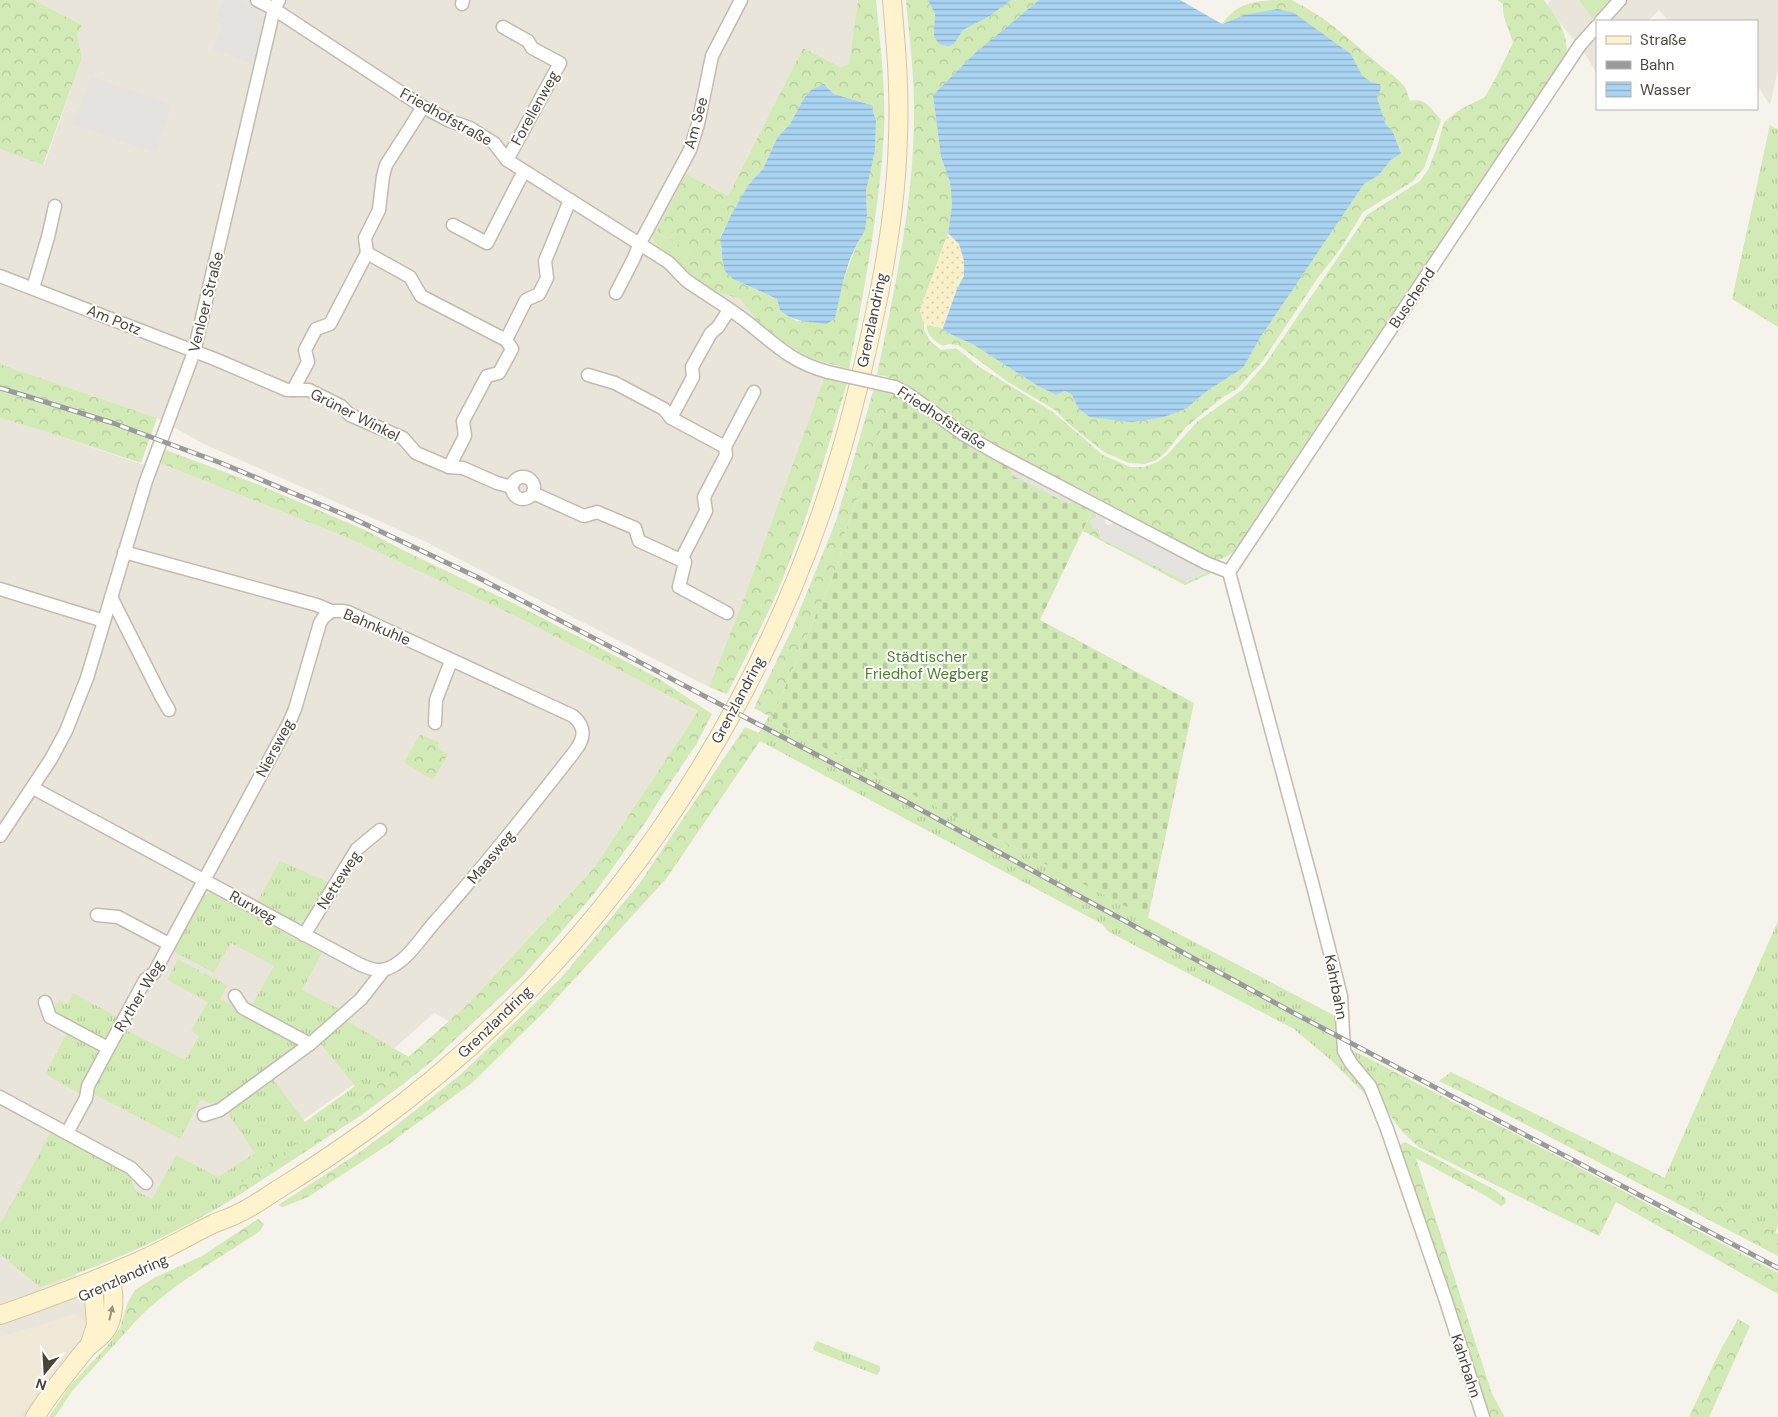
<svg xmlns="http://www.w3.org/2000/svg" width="1778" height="1417" viewBox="0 0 1778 1417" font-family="'DM Sans',sans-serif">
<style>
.residential{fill:#eae5da}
.education{fill:#efe8d6}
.grass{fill:url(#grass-tufts)}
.forest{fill:url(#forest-crowns);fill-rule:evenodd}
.sand{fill:url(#sand-dots)}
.cemetery{fill:url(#cemetery-stones)}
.pitch{fill:#d2eab5}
.parking{fill:#e5e3e0}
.water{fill:url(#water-rules)}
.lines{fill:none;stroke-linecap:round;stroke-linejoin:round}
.minor-casing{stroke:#c2bbae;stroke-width:15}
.secondary-casing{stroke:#d6c79b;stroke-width:20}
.minor{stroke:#fff;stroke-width:12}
.secondary{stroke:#fff3cd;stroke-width:18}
.rail-casing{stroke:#9a9a9a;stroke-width:5}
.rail{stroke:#fff;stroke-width:3;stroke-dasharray:9;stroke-linecap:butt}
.minor-bridge-casing{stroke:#c2bbae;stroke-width:15;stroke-linecap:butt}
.minor-bridge{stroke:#fff;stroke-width:12}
.oneway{fill:#9c937c}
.labels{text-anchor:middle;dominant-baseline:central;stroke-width:4;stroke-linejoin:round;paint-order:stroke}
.street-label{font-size:15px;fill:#4b4439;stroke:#fff}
.park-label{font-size:15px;fill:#4a7f2a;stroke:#fff}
</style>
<defs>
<pattern id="grass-tufts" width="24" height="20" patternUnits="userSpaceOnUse" patternTransform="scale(1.25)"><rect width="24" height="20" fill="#d2eab5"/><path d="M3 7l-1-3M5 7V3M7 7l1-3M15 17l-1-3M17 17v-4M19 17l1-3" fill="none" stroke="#b6ca9c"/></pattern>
<pattern id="forest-crowns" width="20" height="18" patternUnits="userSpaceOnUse" patternTransform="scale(1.25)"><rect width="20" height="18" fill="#d2eab5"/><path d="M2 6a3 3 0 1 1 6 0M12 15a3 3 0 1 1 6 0" fill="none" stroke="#b6ca9c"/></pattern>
<pattern id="sand-dots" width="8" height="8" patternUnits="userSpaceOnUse" patternTransform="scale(1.25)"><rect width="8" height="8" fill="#f9efc9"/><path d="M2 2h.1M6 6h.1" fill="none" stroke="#d7cead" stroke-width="1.8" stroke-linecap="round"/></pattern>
<pattern id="cemetery-stones" width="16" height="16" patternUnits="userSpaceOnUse" patternTransform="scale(1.25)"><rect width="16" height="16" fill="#d2eab5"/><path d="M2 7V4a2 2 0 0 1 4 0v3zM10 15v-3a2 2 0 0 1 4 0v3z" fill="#b6ca9c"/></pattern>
<pattern id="water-rules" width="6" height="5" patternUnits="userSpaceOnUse" patternTransform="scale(1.25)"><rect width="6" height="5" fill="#a9d4f2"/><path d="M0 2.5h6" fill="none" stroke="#8caec5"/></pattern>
</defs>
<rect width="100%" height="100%" fill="#f6f3ec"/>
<g class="residential">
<polygon points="34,0 858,0 849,64 841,67 803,48 728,196 686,174 703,283 714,291 740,299 757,320 809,358 829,364 741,606 709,687 422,540 204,444 157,418 0,364 0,149 44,165 82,58 77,35 82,25"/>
<polygon points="1551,0 1778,0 1778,69 1770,105 1757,85 1757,21 1669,21 1659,10 1648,21 1597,21 1597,74 1582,49 1563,27 1547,4"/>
<polygon points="0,418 41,430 147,466 149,461 160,463 348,538 519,618 698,711 593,869 467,1005 449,1021 434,1013 353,1085 219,1178 176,1155 128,1244 75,1273 89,1305 92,1327 27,1417 0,1417"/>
</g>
<polygon class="education" points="75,1314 81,1317 85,1322 88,1330 85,1334 67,1353 20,1417 0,1417 0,1337"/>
<g class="grass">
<polygon points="1770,125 1778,130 1778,327 1732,299"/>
<polygon points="653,231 690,251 688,261 703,283 694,277 691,279 663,254 652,237"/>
<polygon points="769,716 771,720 1339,1018 1337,1047 1339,1053 1368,1088 1372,1105 1362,1091 1333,1062 1294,1029 1109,932 1102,924 760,741 759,733"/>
<path d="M 280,861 L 328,882 L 306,919 C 291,927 270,909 257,902 Z"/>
<polygon points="211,893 322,953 302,990 341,1010 311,1036 306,1037 251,1007 274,966 231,943 214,973 171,950 200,896"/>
<polygon points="1778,921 1778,1225 1775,1233 1664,1179"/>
<polygon points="178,959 200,971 199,972 203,975 204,973 227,985 220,999 299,1042 298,1048 216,1106 201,1099 180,1139 94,1094 92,1089 124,1029 185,1060 199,1036 191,1031 208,1002 167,980"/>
<polygon points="73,993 119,1018 109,1036 100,1039 52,1013 59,1000 67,1004"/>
<path d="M 345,1020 L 409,1057 L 363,1097 L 231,1190 L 239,1195 C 177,1234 109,1263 40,1287 L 0,1254 L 0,1224 L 29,1173 L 51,1131 L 129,1173 L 135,1190 L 152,1199 L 176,1155 L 218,1177 L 255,1153 L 227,1112 L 273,1079 L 305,1122 L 355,1086 L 320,1043 Z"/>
<polygon points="68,1031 96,1047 99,1056 81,1090 82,1095 45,1074"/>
<polygon points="1350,1049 1374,1061 1380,1072 1372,1081 1349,1056"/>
<polygon points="120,1328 126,1332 72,1391 55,1417 49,1417 69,1387 109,1344"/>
<polygon points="817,1341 880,1366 880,1371 877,1375 815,1351 813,1348"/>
</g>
<g class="forest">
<polygon points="0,0 34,0 82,25 77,35 82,58 43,165 0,149"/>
<path d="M 858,0 L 876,0 C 880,44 886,88 884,133 C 879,212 864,291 849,369 L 809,358 L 779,339 L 757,320 L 740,299 L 714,291 L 703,283 L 688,261 L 690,251 L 656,232 L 686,174 L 728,196 L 803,48 L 841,67 L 849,64 ZM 827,86 L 834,94 L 871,105 L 876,120 L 875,151 L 866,191 L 867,216 L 865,231 L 858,242 L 843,281 L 806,320 L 796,321 L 780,310 L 777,299 L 745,285 L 722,257 L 722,250 L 720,238 L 731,215 L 749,184 L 763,169 L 777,138 L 790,124 L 804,98 L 811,90 Z"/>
<path d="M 906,0 L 928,0 L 935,14 L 935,36 L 954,44 L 963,30 L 990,16 L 1011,0 L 1039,0 L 975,53 L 933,95 L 941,157 L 950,182 L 952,205 L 948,233 L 920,310 L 924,324 L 924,330 L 930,341 L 941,350 L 956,348 L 978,366 L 1053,412 L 1103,455 L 1130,467 L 1144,467 L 1158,462 L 1168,454 L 1198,421 L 1242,390 L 1265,364 L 1367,215 L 1420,181 L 1428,170 L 1436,150 L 1444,122 L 1461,109 L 1485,97 L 1495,79 L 1513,43 C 1509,28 1502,19 1503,4 L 1497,0 L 1544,0 C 1558,20 1567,30 1567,55 L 1245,539 C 1236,549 1228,560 1214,560 L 1180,545 L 1181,542 L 1074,485 L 1072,488 L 972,435 L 898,381 L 885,376 L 877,375 C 895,287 915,197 914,107 C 914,71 909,35 906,0 Z"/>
<path d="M 1291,0 C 1325,16 1346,37 1375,61 C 1385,70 1396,76 1404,86 C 1407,90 1408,96 1410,101 C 1426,97 1431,109 1441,120 L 1424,168 L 1412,182 L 1363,212 L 1341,248 L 1317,279 L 1262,362 L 1237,389 L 1223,397 L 1186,427 L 1166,452 L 1156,460 L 1145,464 L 1129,463 L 1104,452 L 1070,425 L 1055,410 L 1008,382 L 958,345 L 949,344 L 943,346 C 935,341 926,335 927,325 L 943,328 L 946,332 L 974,345 L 1038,386 L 1056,395 L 1065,391 L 1072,395 L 1078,408 L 1187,408 L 1207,391 L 1243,368 L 1260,338 L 1364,184 L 1379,175 L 1391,160 L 1401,152 L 1393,132 L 1385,123 L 1377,97 L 1381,89 L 1362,75 L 1351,54 L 1324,35 L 1244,15 L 1222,24 C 1239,0 1260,0 1291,0 Z"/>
<polygon points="0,364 157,418 141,463 41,430 0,418"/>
<path d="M 824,378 L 847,383 C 829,443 813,502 790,560 C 773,607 749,650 727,694 L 709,687 L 741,606 Z"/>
<polygon points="874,388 894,393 845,533 838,564 771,720 769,716 754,708 792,629 836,521"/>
<polygon points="166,450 257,484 365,530 401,549 521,607 658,678 712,714 696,745 674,777 645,823 593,895 523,976 432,1061 402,1085 360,1116 239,1195 230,1190 363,1097 467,1005 593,869 698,711 519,618 348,538 160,463"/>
<polygon points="1094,507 1097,508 1096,518 1091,520 1098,527 1101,538 1187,582 1211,570 1214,572 1185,585 1083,531"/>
<polygon points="745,727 759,733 760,741 666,879 545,1011 472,1083 386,1146 308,1197 283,1207 278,1205 357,1154 394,1127 460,1075 560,979 639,884"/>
<polygon points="421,735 439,742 438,748 448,754 433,780 406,764 405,761 419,736"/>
<path d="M 1374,1061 L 1523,1138 L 1778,1273 L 1778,1294 L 1616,1202 L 1599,1236 L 1419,1147 C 1395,1127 1385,1109 1372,1081 L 1380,1072 Z"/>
<polygon points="1451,1072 1778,1234 1778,1256 1496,1109 1439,1081"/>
<polygon points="1405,1142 1495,1190 1506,1199 1505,1204 1501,1206 1486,1196 1416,1158 1492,1394 1505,1417 1488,1417 1400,1148 1401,1144"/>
<path d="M 258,1219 L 264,1224 L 260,1231 C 214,1262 162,1289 126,1332 L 120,1328 L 128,1302 L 135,1290 L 154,1278 L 202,1256 Z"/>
<polygon points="1738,1319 1750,1326 1709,1417 1689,1417 1720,1351"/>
</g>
<polygon class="sand" points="948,233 959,244 964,261 964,276 957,290 943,328 924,324 920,310"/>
<polygon class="cemetery" points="894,393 1094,507 1040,620 1194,703 1148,918 771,720 838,564 845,533"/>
<polygon class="pitch" points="1579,0 1610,0 1593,19"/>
<g class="parking">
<polygon points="224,0 242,0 256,6 263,16 263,23 254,65 213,49 223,26 215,22"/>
<polygon points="91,76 172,105 155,153 74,124"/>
<polygon points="1010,464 1075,498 1069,504 1011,475"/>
<polygon points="1097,508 1108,515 1105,521 1106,524 1108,525 1116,522 1191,562 1193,566 1195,562 1211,570 1187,582 1101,538 1098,528 1093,529 1090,520 1096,518"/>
</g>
<g class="water">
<polygon points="928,0 1011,0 990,16 963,30 954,44 949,46 939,44 934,36 935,14"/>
<polygon points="1039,0 1180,0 1222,24 1244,15 1278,9 1294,13 1351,54 1362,75 1371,82 1380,84 1381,89 1377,97 1385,123 1393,132 1401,153 1391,160 1379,175 1364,184 1260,338 1243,368 1207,391 1187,408 1164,417 1132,422 1090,417 1078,408 1072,395 1065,391 1056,395 1038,386 974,345 946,332 943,328 957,289 964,276 964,261 959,244 948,233 952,205 950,182 941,157 933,95 975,53"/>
<path d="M 824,84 L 834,94 L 871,105 L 876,120 L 875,151 L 866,191 L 867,216 L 865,231 L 858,242 L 850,259 L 843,281 L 835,318 L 827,324 C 809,321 794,323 780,310 L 777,299 L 733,279 L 725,271 L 722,257 L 722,250 L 720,239 L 731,215 L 749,184 L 763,169 L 777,138 L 790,124 L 804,98 L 811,90 Z"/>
</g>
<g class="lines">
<g class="minor-casing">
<g id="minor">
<path d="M 257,0 L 274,9 L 423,107 L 450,121 L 470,128 L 494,143 L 507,160 L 668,262 C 675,268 680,275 687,281 C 707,295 728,307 747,322 C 776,345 791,362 828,372"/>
<polyline points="462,4 463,0"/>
<polyline points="1601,21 1620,0"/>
<polyline points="503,27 528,41 532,48 560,63 507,160"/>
<polyline points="453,225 487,243 524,171"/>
<polyline points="367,253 410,277 421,296 506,340"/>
<polyline points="0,276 217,360 287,390 309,390 341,406 350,415 403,438 416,453 449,467 463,468 497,483 512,487"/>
<polyline points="33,288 48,237 55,206"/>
<polyline points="616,293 634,258 640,243 690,150 698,124 712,56 741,0"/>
<polyline points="588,375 615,383 664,409 671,418 725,447 726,455 704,497 706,511 681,560"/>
<polyline points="895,387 911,396 963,434 998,454 1206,563 1229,572"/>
<polyline points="293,390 308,362 305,350 316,329 330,324 367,253 365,238 379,210 383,176 386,165 423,107"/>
<polyline points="671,418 693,377 692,367 711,333 718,327 729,310"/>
<polyline points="725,447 754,392"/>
<polyline points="449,467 465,436 463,421 487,376 499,373 512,349 506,340 526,300 539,294 547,278 545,261 570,200"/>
<circle cx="523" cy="488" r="11"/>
<polyline points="533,493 584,516 597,512 635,528 639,541 685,562 679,587 727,613"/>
<polyline points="1229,572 1313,886 1341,996 1344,1051 1351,1063 1370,1086 1387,1129 1446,1301 1483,1417"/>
<polyline points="1229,572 1580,45 1597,26"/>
<polyline points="0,589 104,621"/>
<polyline points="111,597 162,698 169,710"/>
<polyline points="435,723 436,700 451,661"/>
<path d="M 33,788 L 359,964 C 370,969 380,973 391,967 C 408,959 421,938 433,924 C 483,868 529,810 575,751 C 585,738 586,727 573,716 L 348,612 L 342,611 L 331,611 L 317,605 L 124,552"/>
<polyline points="0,836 51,759 66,731 87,678 146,481 194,352 274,9 279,0"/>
<polyline points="97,915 118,917 169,944"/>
<polyline points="304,935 357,849 380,830"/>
<polyline points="235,996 243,1008 310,1044"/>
<polyline points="45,1002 50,1017 108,1048"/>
<polyline points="0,1097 131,1168 146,1183"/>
<polyline points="204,1115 220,1110 310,1044 361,999 383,971"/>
<polyline points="67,1133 86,1098 88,1086 145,980 154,973 289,723 295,709 320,623 323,618 331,611"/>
</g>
</g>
<g class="secondary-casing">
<g id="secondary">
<path d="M 0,1315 C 46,1299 92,1282 137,1262 C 163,1251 188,1236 213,1224 C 221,1220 230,1218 237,1214 C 253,1207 267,1196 282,1187 C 311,1169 339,1150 367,1130 C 613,953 785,685 857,392 C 877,309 896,223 898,137 C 900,91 896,46 892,0"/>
<polyline points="90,1344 96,1325 93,1281"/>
<path d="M 35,1417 C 50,1393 68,1371 86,1349 C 93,1341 103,1337 108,1327 C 116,1310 114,1291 110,1274"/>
</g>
</g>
<use href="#minor" class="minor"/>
<use href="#secondary" class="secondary"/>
<g class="rail-casing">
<polyline id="rail" points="0,388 113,423 221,463 350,517 477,577 903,800 1290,1011 1778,1268"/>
</g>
<use href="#rail" class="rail"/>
<g class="minor-bridge-casing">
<polyline id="minor-bridge" points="828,372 895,387"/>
</g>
<use href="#minor-bridge" class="minor-bridge"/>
</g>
<defs><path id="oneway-solid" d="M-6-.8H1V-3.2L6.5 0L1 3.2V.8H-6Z" transform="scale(1.25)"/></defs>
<use class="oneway" href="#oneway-solid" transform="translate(111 1313) rotate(-77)"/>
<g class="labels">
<g class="street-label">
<text transform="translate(535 108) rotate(-61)">Forellenweg</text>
<text transform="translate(446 117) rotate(29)">Friedhofstraße</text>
<text transform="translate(696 123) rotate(-75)">Am See</text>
<text transform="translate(1412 298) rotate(-56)">Buschend</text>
<text transform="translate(206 302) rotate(-76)">Venloer Straße</text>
<text transform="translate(114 320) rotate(22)">Am Potz</text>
<text transform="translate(872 320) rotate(-78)">Grenzlandring</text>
<text transform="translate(355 415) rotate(27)">Grüner Winkel</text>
<text transform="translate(942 418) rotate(33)">Friedhofstraße</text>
<text transform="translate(377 627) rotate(23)">Bahnkuhle</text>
<text transform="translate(738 700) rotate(-62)">Grenzlandring</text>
<text transform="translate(275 748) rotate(-62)">Niersweg</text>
<text transform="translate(491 857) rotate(-50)">Maasweg</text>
<text transform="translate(339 880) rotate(-57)">Netteweg</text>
<text transform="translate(253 907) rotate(29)">Rurweg</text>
<text transform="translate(1336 987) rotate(79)">Kahrbahn</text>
<text transform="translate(139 996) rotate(-59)">Ryther Weg</text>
<text transform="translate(495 1022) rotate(-44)">Grenzlandring</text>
<text transform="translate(123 1278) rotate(-24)">Grenzlandring</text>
<text transform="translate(1466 1366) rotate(72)">Kahrbahn</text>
</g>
<g class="park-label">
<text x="927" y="657">Städtischer<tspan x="927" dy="17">Friedhof Wegberg</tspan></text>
</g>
</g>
<rect x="1596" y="20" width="162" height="90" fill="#ffffff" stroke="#b7b4b0"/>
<rect x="1606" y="36" width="25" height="8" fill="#fff3cd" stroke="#b7b4b0"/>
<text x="1640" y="45" font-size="15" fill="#4b4439">Straße</text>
<rect x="1606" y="61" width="25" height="8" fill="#9a9a9a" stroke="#b7b4b0"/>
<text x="1640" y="70" font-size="15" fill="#4b4439">Bahn</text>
<rect x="1606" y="82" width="25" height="15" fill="url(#water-rules)" stroke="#b7b4b0"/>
<text x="1640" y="95" font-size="15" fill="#4b4439">Wasser</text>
<g transform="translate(45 1372) rotate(198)" stroke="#ffffff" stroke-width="4" paint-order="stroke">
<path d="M0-4L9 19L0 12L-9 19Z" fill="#4b4439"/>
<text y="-8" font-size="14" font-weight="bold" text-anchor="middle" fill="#4b4439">N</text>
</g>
</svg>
